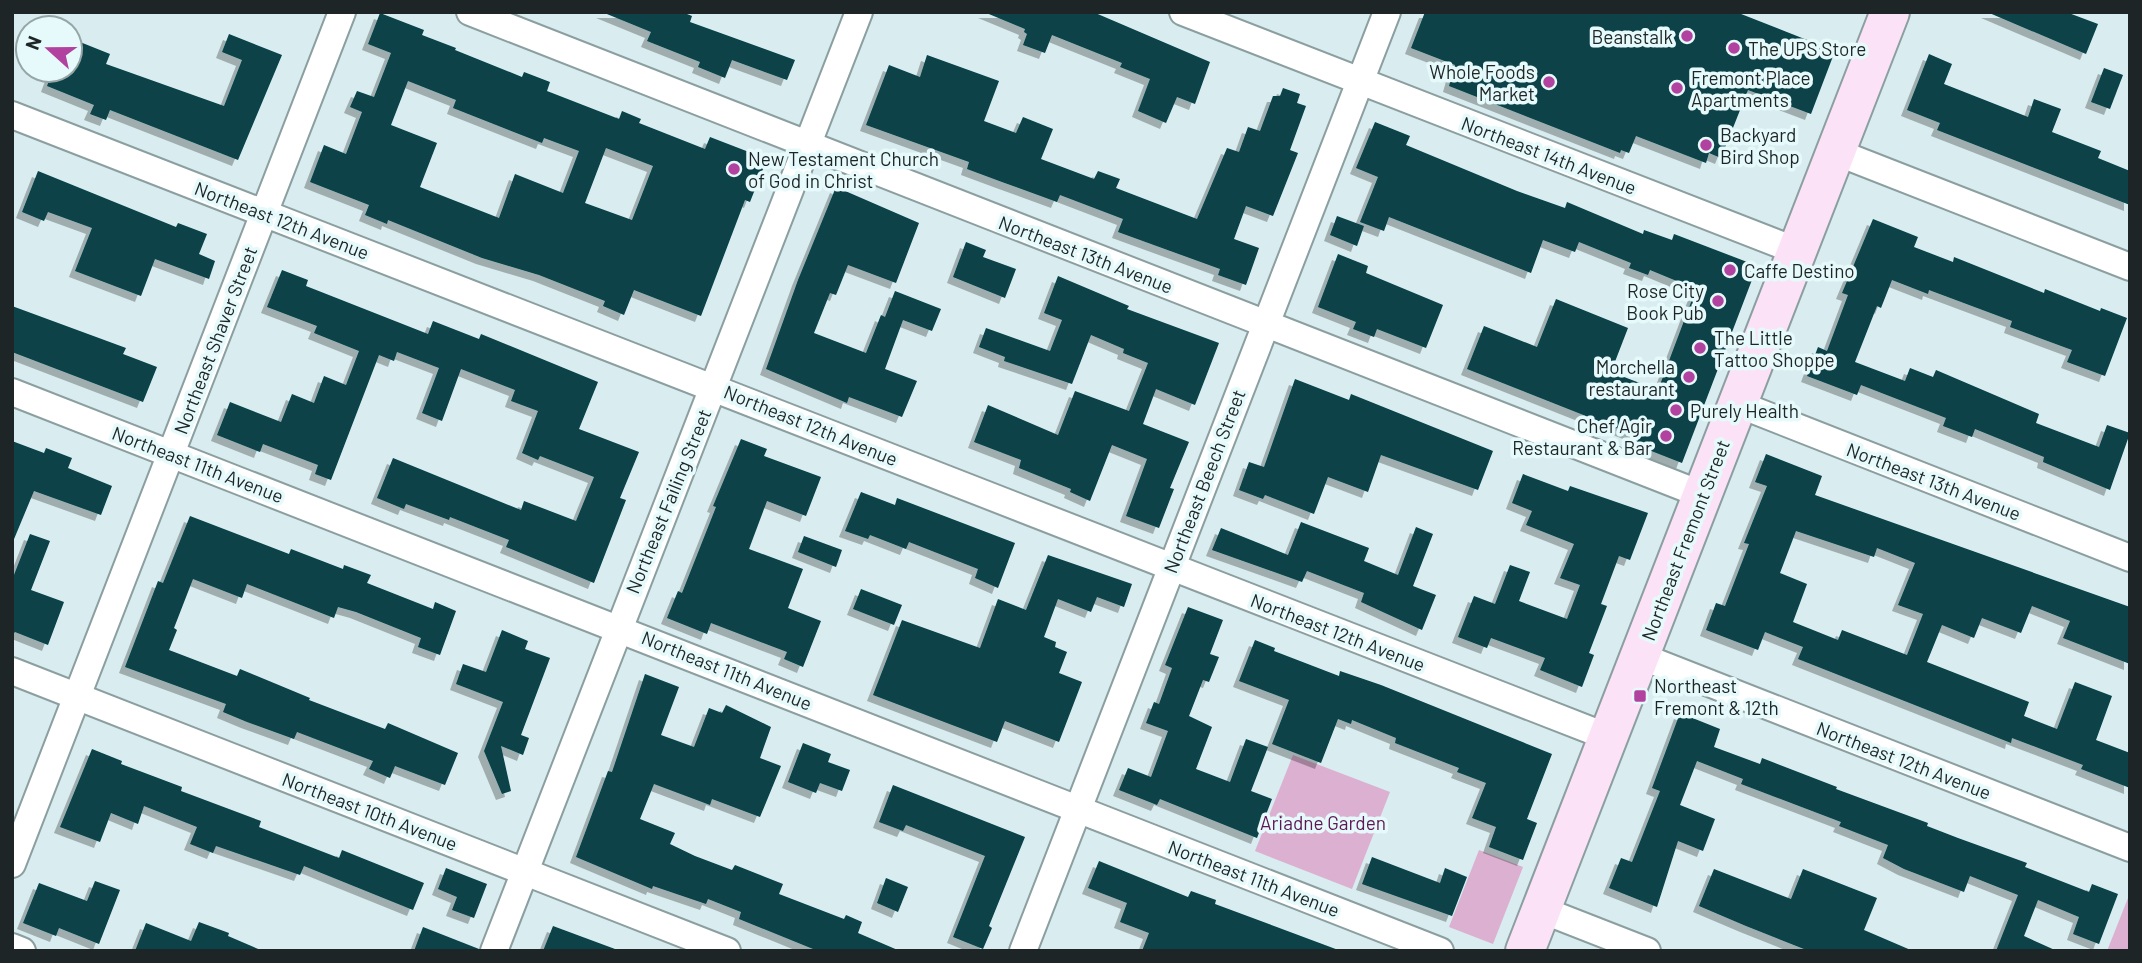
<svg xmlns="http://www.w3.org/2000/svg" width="2142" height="963" viewBox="0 0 2142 963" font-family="Barlow,sans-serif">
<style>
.green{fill:#dcb0d1}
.building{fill:#074349;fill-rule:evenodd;filter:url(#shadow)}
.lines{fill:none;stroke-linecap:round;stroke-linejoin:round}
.minor-casing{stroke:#8b9ea0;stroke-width:30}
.secondary-casing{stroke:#8b9ea0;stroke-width:42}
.minor{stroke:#fff;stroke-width:26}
.secondary{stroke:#fce2f6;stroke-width:38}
.poi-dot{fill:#b2429f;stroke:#e6fafc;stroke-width:2.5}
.labels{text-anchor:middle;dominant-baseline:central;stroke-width:7;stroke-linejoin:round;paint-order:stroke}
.poi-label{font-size:19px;fill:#1e2526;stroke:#e6fafc;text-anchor:start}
.street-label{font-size:19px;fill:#1e2526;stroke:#e6fafc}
.park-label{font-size:19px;fill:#5e1753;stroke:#e6fafc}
</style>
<defs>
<filter id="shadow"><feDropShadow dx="-6" dy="6" stdDeviation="0" flood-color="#0004"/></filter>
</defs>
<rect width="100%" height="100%" fill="#d9ecef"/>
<g class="green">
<polygon points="1293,755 1390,792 1352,889 1255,851"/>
<polygon points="1479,850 1523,867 1493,944 1449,927"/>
<polygon points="2130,893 2130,951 2107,951"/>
</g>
<g class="building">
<polygon points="602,12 682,12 692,16 690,22 795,60 787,80 732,60 725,78 698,67 700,62 647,41 651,32"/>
<polygon points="984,12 1093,12 1210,62 1195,104 1177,97 1166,123 1138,111 1150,79 1120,67 1122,63 1052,35 1045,53 1023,45 1027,34 1024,32 1025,29"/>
<polygon points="1425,12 1736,12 1835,51 1811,114 1748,90 1721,158 1709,153 1706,163 1636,136 1629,153 1621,150 1620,153 1449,86 1455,65 1411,48"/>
<polygon points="1987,12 2066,12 2098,24 2086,54"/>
<path d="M 380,13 L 424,30 L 422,35 L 456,48 L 455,50 L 522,77 L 524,72 L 550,82 L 547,91 L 619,119 L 622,111 L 641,119 L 639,123 L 705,149 L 710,137 L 767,159 L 750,202 L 745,200 L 701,316 L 634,290 L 624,315 L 603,306 L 605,301 L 539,275 L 482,258 L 388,220 L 387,224 L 365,215 L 369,205 L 310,182 L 324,145 L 346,154 L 362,112 L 350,107 L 357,91 L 374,97 L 391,53 L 368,44 ZM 408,81 L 456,100 L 453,108 L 542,143 L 544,138 L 579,151 L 563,193 L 515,174 L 499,218 L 420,187 L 437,143 L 391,125 ZM 606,148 L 653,166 L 632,220 L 585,203 Z"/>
<polygon points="229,34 282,55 238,160 110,110 106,120 90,114 94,105 47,86 53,70 70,70 70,38 110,54 106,64 224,106 242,60 222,52"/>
<polygon points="1929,54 1952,64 1944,84 2028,117 2034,99 2061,109 2052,132 2101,151 2098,158 2130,171 2130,205 1937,130 1940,123 1907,110"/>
<polygon points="927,55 999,81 984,121 1016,133 1023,117 1053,129 1041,159 1094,179 1098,171 1120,179 1116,188 1197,219 1227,148 1239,152 1248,127 1260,131 1273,96 1280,96 1283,88 1300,94 1297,103 1306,106 1290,150 1298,153 1273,216 1246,206 1234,239 1259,248 1246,285 1218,275 1220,269 1118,232 1123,219 1060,195 1057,202 1002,182 967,169 969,162 866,125 889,65 920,77"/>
<polygon points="2104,68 2123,75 2110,109 2091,102"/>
<polygon points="1375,122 1410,136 1406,145 1517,191 1565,208 1567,202 1643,234 1644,230 1672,240 1674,234 1755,265 1755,272 1682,463 1636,445 1639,437 1467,369 1484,326 1537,347 1556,299 1628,328 1611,372 1658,390 1696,289 1650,270 1648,275 1629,268 1631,263 1579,242 1575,252 1543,240 1531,273 1389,217 1384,231 1360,222 1378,177 1356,168"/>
<polygon points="38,171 176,227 178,223 207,234 199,254 215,261 209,279 155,259 141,296 75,271 92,228 48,212 44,221 22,212"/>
<polygon points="836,187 919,223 896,283 848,265 836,295 830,293 814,333 866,353 881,315 885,317 895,291 941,309 932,331 903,320 885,369 917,381 902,417 849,397 847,403 766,369 798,280"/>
<polygon points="1337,216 1364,226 1357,246 1330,235"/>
<polygon points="1873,219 1918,237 1914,247 1953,262 1954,257 2044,293 2045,289 2100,311 2101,308 2127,318 2105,376 2067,362 2072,350 2010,327 2012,321 1929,290 1928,294 1892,280 1881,308 1877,306 1855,362 1905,381 1910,368 1933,377 1936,370 2039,414 2036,423 2099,447 2107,425 2130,433 2110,490 2043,462 2044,457 1975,429 1972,437 1943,426 1946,418 1879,392 1861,385 1857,395 1807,376 1818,347 1827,351 1848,295 1842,293"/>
<polygon points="966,242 986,250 983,257 1016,269 1005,298 953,277"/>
<polygon points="1338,254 1368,266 1366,273 1443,305 1426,348 1377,329 1374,337 1353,329 1356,322 1318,307"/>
<polygon points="282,270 308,280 306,286 428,334 433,321 479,339 481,334 598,382 579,429 639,452 620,498 626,500 594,583 506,547 509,540 450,517 449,520 406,504 404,509 377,498 393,458 521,510 524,501 576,521 594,477 540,456 538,460 522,453 538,411 511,401 515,390 461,369 442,421 422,413 439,368 397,352 394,361 379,355 331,480 315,474 318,465 263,444 260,452 217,435 230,402 281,422 292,394 314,403 324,376 346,385 359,351 314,333 317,326 267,307"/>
<polygon points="1058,276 1129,306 1127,309 1219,343 1195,405 1156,389 1143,424 1189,442 1170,488 1174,489 1159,528 1126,516 1147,459 1112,445 1090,501 1070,492 1071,489 1019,468 1021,460 974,442 988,405 1058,435 1075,391 1129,411 1148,363 1123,353 1124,349 1091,335 1072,384 1004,361 1005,357 979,347 986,328 1050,351 1062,320 1044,313"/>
<polygon points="12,306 126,348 123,354 157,367 143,402 12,352"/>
<polygon points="1295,379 1349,400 1351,394 1493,451 1478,490 1381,455 1368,492 1328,477 1314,514 1265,495 1263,499 1239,490 1249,462 1264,467"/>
<polygon points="741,439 767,449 764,456 821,477 806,516 767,501 749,549 803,569 788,608 821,621 803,667 784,659 787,652 711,623 707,634 667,618 678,591 682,593 716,507 713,506"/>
<polygon points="12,441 44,453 46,448 72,458 68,468 112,486 101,515 34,491 12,544"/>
<path d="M 1766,454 L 1822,476 L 1815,495 L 2130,607 L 2130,664 L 2063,638 L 2070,621 L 2032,606 L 2021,633 L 1982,618 L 1974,638 L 1942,625 L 1927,662 L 2029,702 L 2024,716 L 2057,729 L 2075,682 L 2112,696 L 2096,740 L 2130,753 L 2130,788 L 2081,769 L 2083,765 L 2012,738 L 2011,743 L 1798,659 L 1803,647 L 1765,632 L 1758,650 L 1706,630 L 1716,603 L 1725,606 L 1749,544 L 1744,543 L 1767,486 L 1755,482 ZM 1796,531 L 1874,557 L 1877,548 L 1915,563 L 1898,605 L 1923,614 L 1907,655 L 1842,630 L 1838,640 L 1793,622 L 1807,584 L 1780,573 Z"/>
<polygon points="1523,474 1568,491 1570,486 1648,513 1630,560 1619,556 1601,604 1607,606 1589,653 1594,655 1582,687 1540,670 1545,658 1491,638 1487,648 1458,637 1474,596 1495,604 1510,565 1530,572 1519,601 1567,619 1580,585 1560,578 1574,544 1526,525 1532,511 1512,503"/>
<polygon points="861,492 895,505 897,498 1015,543 998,588 975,578 978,569 909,542 906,549 870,535 868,539 845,531"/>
<polygon points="190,516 289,554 291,549 343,569 344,565 371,575 367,583 433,609 435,602 456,611 440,655 418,647 421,638 356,612 338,607 334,618 247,584 242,598 193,579 174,628 177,630 169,650 237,676 240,669 310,698 309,700 385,729 388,723 458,753 445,785 395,766 390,778 369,769 373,761 297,732 294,739 247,722 223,712 226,704 125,667 158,581 163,583"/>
<polygon points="1301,522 1369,548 1364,561 1398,575 1416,527 1433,534 1413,586 1436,595 1422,630 1361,602 1364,593 1307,571 1302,582 1212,550 1221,528 1288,555"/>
<polygon points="30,534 50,541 31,590 64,602 48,645 15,632 12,635 12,580"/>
<polygon points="804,536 842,550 836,567 798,552"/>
<polygon points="1048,555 1132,584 1124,607 1097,597 1091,612 1058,599 1044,637 1056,642 1055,647 1067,652 1059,673 1082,682 1059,742 1005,721 997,742 873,695 902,620 980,648 998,599 1026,610"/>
<polygon points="861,589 902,605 894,625 853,609"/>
<polygon points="1188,607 1223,620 1210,654 1219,657 1209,682 1203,680 1189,716 1212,727 1196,769 1230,782 1246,739 1268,747 1251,791 1272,799 1257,838 1160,799 1157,805 1119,790 1128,768 1151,777 1168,731 1146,723 1154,702 1159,704 1172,668 1165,665"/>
<polygon points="502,630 528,641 525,649 550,658 521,735 529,738 523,755 501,746 511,791 502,794 484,751 503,702 456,684 463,664 486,672"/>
<polygon points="1255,640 1275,648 1274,651 1339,676 1340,671 1381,685 1552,754 1527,819 1537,823 1523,860 1489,847 1496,827 1472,818 1486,783 1457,772 1459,768 1395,743 1396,738 1352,720 1351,724 1338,719 1321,763 1272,744 1289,700 1239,681"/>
<polygon points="645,674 679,687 661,735 694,747 709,708 722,713 726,705 771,727 760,758 781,766 760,817 712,799 710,805 654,784 640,819 675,833 670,844 695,856 732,870 735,865 783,884 779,894 844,919 846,915 862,922 858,933 900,951 818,951 739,919 741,912 708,899 706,904 653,886 652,889 576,857 608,771 612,772"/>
<polygon points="1680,713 1720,729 1714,747 1760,764 1762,758 1837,787 1836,789 1928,823 1927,826 1958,838 2027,863 2025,867 2089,892 2092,884 2118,894 2099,944 2073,934 2079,917 2038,900 2024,936 2057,951 1996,951 2018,895 1970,876 1964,892 1904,869 1883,858 1888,845 1839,826 1841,822 1741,784 1743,779 1697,761 1680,805 1715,819 1703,851 1678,841 1657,907 1609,888 1621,858 1632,862 1660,791 1652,788"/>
<polygon points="803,743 831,754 828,762 850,770 842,791 820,783 816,793 788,782"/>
<polygon points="92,749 122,761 121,764 182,787 181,791 261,821 259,827 339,858 342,850 424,883 413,910 304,866 300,875 216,846 213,853 190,844 197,827 144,806 138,824 111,813 100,842 60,827"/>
<polygon points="893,785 1025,837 989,926 992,928 983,949 953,937 985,856 906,825 903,831 879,822"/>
<polygon points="1372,857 1440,883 1445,868 1467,877 1452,916 1362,884"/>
<polygon points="1099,861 1188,897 1191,891 1216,900 1215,904 1341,951 1142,951 1149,933 1120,922 1127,903 1088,888"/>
<polygon points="446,868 487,884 474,918 452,910 457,897 438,889"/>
<polygon points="1714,869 1791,899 1803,869 1877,898 1864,930 1913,951 1809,951 1746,926 1699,906"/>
<polygon points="886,878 908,887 898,912 877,903"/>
<polygon points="95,881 120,890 99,944 59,928 56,936 23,923 39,883 87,901"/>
<polygon points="199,922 229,933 228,936 263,951 135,951 146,923 191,941"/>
<polygon points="553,926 615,949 614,951 543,951"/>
<polygon points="423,927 479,949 479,951 414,951"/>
</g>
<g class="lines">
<g class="minor-casing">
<g id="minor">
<polyline points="470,12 1703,495"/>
<polyline points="1183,12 1797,251"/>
<polyline points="12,115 1608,737"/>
<polyline points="1836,152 2130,267"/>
<polyline points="12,392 1440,951"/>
<polyline points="1738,404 2130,558"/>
<polyline points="1640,656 2130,848"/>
<polyline points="12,671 727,951"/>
<polyline points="12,864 342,12"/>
<polyline points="1542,910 1647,951"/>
<polyline points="12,947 22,951"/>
<polyline points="494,951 859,12"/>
<polyline points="1023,951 1387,12"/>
</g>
</g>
<g class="secondary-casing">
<polyline id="secondary" points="1525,951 1890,12"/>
</g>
<use href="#minor" class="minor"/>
<use href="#secondary" class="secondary"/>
</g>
<g class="poi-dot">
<circle cx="1687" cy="36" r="7"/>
<circle cx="1734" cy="48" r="7"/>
<circle cx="1549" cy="82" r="7"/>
<circle cx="1677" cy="88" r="7"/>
<circle cx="1706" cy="145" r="7"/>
<circle cx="734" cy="169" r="7"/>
<circle cx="1730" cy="270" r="7"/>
<circle cx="1718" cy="301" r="7"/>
<circle cx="1700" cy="348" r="7"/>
<circle cx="1689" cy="377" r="7"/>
<circle cx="1676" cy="410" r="7"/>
<circle cx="1666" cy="436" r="7"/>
<rect x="1633" y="689" width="14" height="14" rx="3.5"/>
</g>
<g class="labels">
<g class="poi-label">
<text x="1673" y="36" text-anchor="end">Beanstalk</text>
<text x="1748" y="48">The UPS Store</text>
<text x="1535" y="71" text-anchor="end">Whole Foods<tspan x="1535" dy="22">Market</tspan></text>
<text x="1691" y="77">Fremont Place<tspan x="1691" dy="22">Apartments</tspan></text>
<text x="1720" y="134">Backyard<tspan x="1720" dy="22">Bird Shop</tspan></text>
<text x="748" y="158">New Testament Church<tspan x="748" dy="22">of God in Christ</tspan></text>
<text x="1744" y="270">Caffe Destino</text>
<text x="1704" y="290" text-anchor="end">Rose City<tspan x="1704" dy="22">Book Pub</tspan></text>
<text x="1714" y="337">The Little<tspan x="1714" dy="22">Tattoo Shoppe</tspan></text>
<text x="1675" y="366" text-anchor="end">Morchella<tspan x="1675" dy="22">restaurant</tspan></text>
<text x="1690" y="410">Purely Health</text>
<text x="1652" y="425" text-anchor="end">Chef Agir<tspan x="1652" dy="22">Restaurant &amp; Bar</tspan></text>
<text x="1654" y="685">Northeast<tspan x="1654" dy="22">Fremont &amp; 12th</tspan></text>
</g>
<g class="street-label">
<text transform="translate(1549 155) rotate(21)">Northeast 14th Avenue</text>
<text transform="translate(282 220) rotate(21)">Northeast 12th Avenue</text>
<text transform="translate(1086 254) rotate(21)">Northeast 13th Avenue</text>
<text transform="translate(215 340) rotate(-69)">Northeast Shaver Street</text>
<text transform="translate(811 425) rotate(22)">Northeast 12th Avenue</text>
<text transform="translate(198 464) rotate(21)">Northeast 11th Avenue</text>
<text transform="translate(1204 481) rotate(-69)">Northeast Beech Street</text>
<text transform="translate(1934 481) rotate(21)">Northeast 13th Avenue</text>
<text transform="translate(668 501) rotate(-68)">Northeast Failing Street</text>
<text transform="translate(1685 540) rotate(-69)">Northeast Fremont Street</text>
<text transform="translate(1338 632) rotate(21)">Northeast 12th Avenue</text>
<text transform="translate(727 670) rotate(22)">Northeast 11th Avenue</text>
<text transform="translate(1904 760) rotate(21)">Northeast 12th Avenue</text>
<text transform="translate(370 811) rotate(21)">Northeast 10th Avenue</text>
<text transform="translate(1254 878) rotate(21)">Northeast 11th Avenue</text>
</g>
<g class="park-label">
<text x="1323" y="822">Ariadne Garden</text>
</g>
</g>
<rect width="2142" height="963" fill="none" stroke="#1e2526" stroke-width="28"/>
<g transform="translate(49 49) rotate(291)"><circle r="33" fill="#e6fafc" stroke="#96a5a6" stroke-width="2"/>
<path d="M0-5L12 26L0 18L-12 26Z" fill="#b2429f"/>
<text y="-10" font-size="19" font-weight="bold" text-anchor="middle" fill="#1e2526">N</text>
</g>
</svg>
